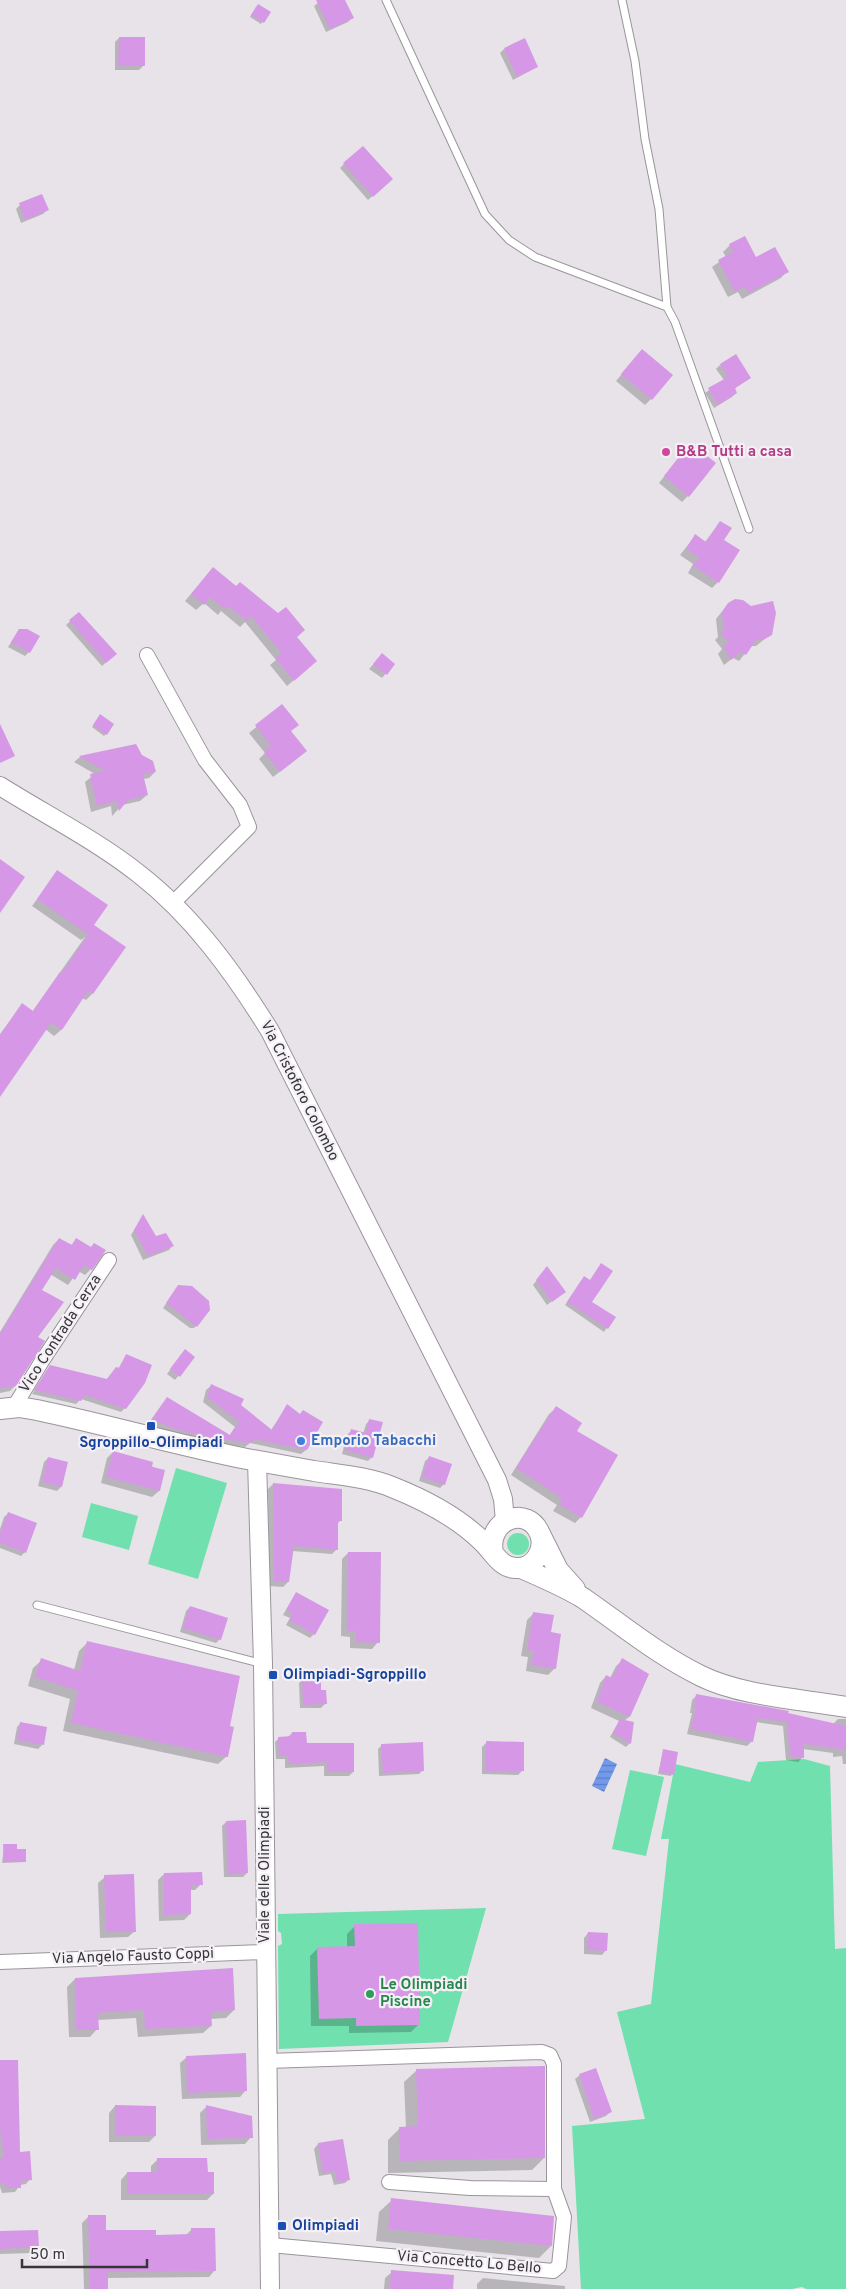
<svg xmlns="http://www.w3.org/2000/svg" width="846" height="2289" viewBox="0 0 846 2289" font-family="Overpass,sans-serif">
<style>
.green{fill:#70e0ae}
.water{fill:url(#water-rules)}
.shadow{fill:#0003}
.building{fill:#d697e6}
.lines{fill:none;stroke-linecap:round;stroke-linejoin:round}
.service-casing{stroke:#99959a;stroke-width:9}
.minor-casing{stroke:#99959a;stroke-width:16}
.tertiary-casing{stroke:#99959a;stroke-width:20}
.secondary-casing{stroke:#99959a;stroke-width:22}
.service{stroke:#fff;stroke-width:7}
.minor{stroke:#fff;stroke-width:14}
.tertiary{stroke:#fff;stroke-width:18}
.secondary{stroke:#fff;stroke-width:20}
.hotel-dot{fill:#d1479c;stroke:#f4f0f6;stroke-width:2}
.transit-dot{fill:#1a4fb4;stroke:#f4f0f6;stroke-width:2}
.shop-dot{fill:#3f7fe0;stroke:#f4f0f6;stroke-width:2}
.leisure-dot{fill:#2e9e5b;stroke:#f4f0f6;stroke-width:2}
.labels{text-anchor:middle;dominant-baseline:central;stroke-width:4.5;stroke-linejoin:round;paint-order:stroke}
.hotel-label{font-size:15px;font-weight:bold;fill:#b23c85;stroke:#f4f0f6;text-anchor:start}
.street-label{font-size:15px;fill:#363537;stroke:#f4f0f6}
.shop-label{font-size:15px;font-weight:bold;fill:#366cbe;stroke:#f4f0f6;text-anchor:start}
.transit-label{font-size:15px;font-weight:bold;fill:#164399;stroke:#f4f0f6;text-anchor:start}
.leisure-label{font-size:15px;font-weight:bold;fill:#27864d;stroke:#f4f0f6;text-anchor:start}
</style>
<defs>
<pattern id="water-rules" width="6" height="5" patternUnits="userSpaceOnUse" patternTransform="scale(1.25)"><rect width="6" height="5" fill="#7299eb"/><path d="M0 2.5h6" fill="none" stroke="#5e7ebf"/></pattern>
</defs>
<rect width="100%" height="100%" fill="#e7e3e9"/>
<g class="green">
<polygon points="176,1468 227,1483 198,1579 148,1564"/>
<polygon points="91,1503 138,1516 129,1550 82,1537"/>
<circle cx="518" cy="1544" r="11"/>
<polygon points="804,1759 830,1766 835,1949 846,1948 846,2289 806,2289 802,2287 792,2289 581,2289 572,2126 645,2119 617,2012 651,2004 669,1839 661,1839 675,1764 750,1782 758,1762"/>
<polygon points="630,1770 664,1777 646,1856 612,1849"/>
<polygon points="486,1908 448,2042 279,2049 278,1946 282,1944 281,1933 278,1931 278,1914"/>
</g>
<polygon class="water" points="605,1758 617,1764 604,1792 592,1786"/>
<g class="shadow">
<polygon points="322,0 344,0 352,18 348,22 326,32 314,6"/>
<polygon points="256,7 269,12 261,24 250,17"/>
<polygon points="119,38 143,66 139,70 115,70 115,42"/>
<polygon points="504,49 537,67 513,80 500,53"/>
<polygon points="344,164 387,183 368,200 340,168"/>
<polygon points="20,205 47,210 43,214 21,223 16,209"/>
<polygon points="730,245 756,258 787,271 781,278 742,299 738,292 728,297 712,267 726,257 723,252"/>
<polygon points="636,357 651,399 645,405 616,381"/>
<polygon points="720,365 750,378 734,389 736,393 732,397 714,408 705,393 724,380 716,369"/>
<polygon points="680,456 688,496 682,502 659,483"/>
<polygon points="720,522 718,582 712,588 688,573 693,564 680,555 695,536 705,542"/>
<polygon points="213,568 296,637 309,667 287,686 270,665 276,660 245,622 240,627 221,611 218,615 204,603 196,610 185,601"/>
<polygon points="728,604 771,634 756,646 751,646 739,661 733,658 724,665 718,654 722,649 715,640 718,637 716,619"/>
<polygon points="79,613 111,658 102,666 66,625"/>
<polygon points="19,630 29,652 25,656 8,647"/>
<polygon points="378,659 394,664 382,678 369,669"/>
<polygon points="282,706 299,757 273,777 259,759 265,753 249,733"/>
<polygon points="99,717 106,734 104,736 92,727"/>
<polygon points="136,745 141,756 155,772 149,778 143,779 147,795 140,801 122,805 112,816 111,806 91,812 85,782 95,774 74,762 80,757"/>
<polygon points="57,872 92,925 124,947 92,994 86,1000 82,998 61,1030 54,1036 45,1029 0,1072 0,1034 22,1005 32,1012 85,937 81,940 32,906"/>
<polygon points="143,1216 155,1238 172,1246 169,1250 143,1260 131,1235"/>
<polygon points="59,1239 70,1246 76,1240 91,1269 85,1275 78,1271 68,1285 50,1274 0,1352 0,1332 53,1245"/>
<polygon points="547,1268 560,1295 547,1305 533,1285"/>
<polygon points="581,1281 590,1281 590,1302 614,1317 604,1332 565,1305"/>
<polygon points="175,1291 198,1324 194,1328 190,1328 163,1308"/>
<polygon points="126,1355 125,1408 121,1412 81,1399 76,1404 32,1394 50,1366 106,1380 116,1368 118,1369"/>
<polygon points="181,1355 194,1357 175,1380 167,1374"/>
<polygon points="0,1368 15,1386 10,1391 0,1393"/>
<polygon points="211,1386 240,1405 271,1430 287,1406 306,1450 301,1454 250,1443 245,1447 197,1441 166,1432 148,1424 163,1403 229,1436 235,1427 203,1402 206,1390"/>
<polygon points="556,1408 575,1431 581,1517 575,1523 553,1511 557,1505 511,1475 549,1414"/>
<polygon points="370,1420 372,1457 368,1461 342,1454 347,1435 351,1431 363,1434 366,1424"/>
<polygon points="113,1452 164,1471 159,1491 152,1497 101,1483 107,1458"/>
<polygon points="430,1457 444,1484 440,1488 419,1481 425,1461"/>
<polygon points="48,1458 61,1487 57,1491 38,1486 44,1462"/>
<polygon points="273,1484 341,1520 337,1524 337,1549 332,1554 292,1551 288,1582 283,1587 269,1586 268,1489"/>
<polygon points="9,1513 25,1552 21,1556 0,1548 0,1529 4,1517"/>
<polygon points="348,1553 378,1642 372,1649 350,1648 350,1637 341,1636 342,1559"/>
<polygon points="296,1593 314,1634 310,1638 286,1625 290,1618 283,1615"/>
<polygon points="190,1607 220,1639 216,1643 180,1632 186,1611"/>
<polygon points="534,1613 550,1633 555,1668 548,1675 526,1671 528,1657 521,1656 527,1620"/>
<polygon points="87,1643 228,1727 227,1756 218,1764 63,1731 70,1699 28,1686 33,1668 42,1660 74,1670 79,1651"/>
<polygon points="623,1660 648,1675 629,1717 624,1721 630,1743 626,1747 610,1737 619,1721 591,1708 600,1683 606,1676 610,1678 616,1666"/>
<polygon points="303,1679 320,1691 325,1704 321,1708 300,1708 299,1683"/>
<polygon points="697,1695 833,1724 838,1719 846,1719 846,1764 843,1764 842,1756 833,1757 833,1753 803,1749 803,1757 798,1762 786,1760 783,1726 756,1722 752,1741 747,1746 687,1734 692,1713 690,1713 692,1700"/>
<polygon points="21,1723 42,1745 38,1749 14,1744 17,1727"/>
<polygon points="292,1733 306,1745 353,1772 349,1776 324,1776 324,1766 285,1768 285,1759 276,1759 275,1742 279,1738 288,1737"/>
<polygon points="486,1743 522,1771 518,1775 482,1774 482,1747"/>
<polygon points="382,1745 423,1770 419,1774 379,1776 378,1749"/>
<polygon points="663,1751 672,1774 671,1776 658,1774"/>
<polygon points="226,1822 247,1873 243,1877 224,1877 222,1826"/>
<polygon points="4,1846 16,1851 25,1862 2,1863"/>
<polygon points="164,1874 201,1884 195,1890 190,1890 190,1914 184,1920 159,1921 158,1880"/>
<polygon points="105,1877 135,1931 128,1937 100,1938 98,1883"/>
<polygon points="355,1926 419,2024 411,2032 349,2033 349,2026 311,2026 310,1956 318,1948 347,1947 347,1934"/>
<polygon points="588,1933 606,1950 602,1955 584,1954 584,1938"/>
<polygon points="75,1979 234,2010 226,2018 211,2019 211,2026 203,2033 138,2037 136,2018 97,2020 97,2029 90,2037 69,2037 67,1987"/>
<polygon points="187,2057 246,2090 240,2097 182,2099 180,2063"/>
<polygon points="0,2062 18,2153 30,2179 26,2184 20,2185 15,2192 2,2193 0,2187"/>
<polygon points="417,2070 544,2158 532,2170 388,2173 388,2140 400,2128 406,2128 404,2082"/>
<polygon points="580,2075 610,2112 606,2116 590,2122 575,2079"/>
<polygon points="115,2106 155,2136 149,2142 109,2142 109,2113"/>
<polygon points="206,2107 251,2137 245,2144 201,2145 200,2113"/>
<polygon points="318,2144 349,2179 345,2183 334,2185 331,2174 319,2176 314,2149"/>
<polygon points="158,2159 206,2173 213,2194 207,2200 121,2200 121,2180 127,2173 151,2174 151,2166"/>
<polygon points="392,2200 551,2246 539,2258 376,2241 379,2212"/>
<polygon points="89,2216 105,2232 155,2236 185,2236 192,2229 215,2270 209,2277 107,2278 107,2289 84,2289 82,2223"/>
<polygon points="0,2232 37,2247 31,2253 0,2254"/>
<polygon points="392,2272 452,2289 384,2289 385,2278"/>
<polygon points="483,2278 565,2286 565,2289 477,2289 477,2284"/>
</g>
<g class="building">
<polygon points="316,0 345,0 354,18 330,29"/>
<polygon points="258,4 271,12 264,23 251,15"/>
<polygon points="119,37 145,37 145,66 118,66"/>
<polygon points="525,38 538,67 517,77 504,48"/>
<polygon points="363,146 393,179 373,197 343,163"/>
<polygon points="42,194 49,210 25,220 19,203"/>
<polygon points="745,236 756,257 775,247 789,272 748,293 745,286 735,292 718,260 733,252 729,244"/>
<polygon points="642,349 673,375 652,400 621,374"/>
<polygon points="736,354 751,378 735,388 737,393 718,405 708,388 728,377 720,364"/>
<polygon points="686,448 693,453 697,448 716,463 689,497 664,476"/>
<polygon points="720,521 732,528 724,540 740,550 719,583 693,566 699,557 686,549 695,534 706,542"/>
<polygon points="213,567 236,586 240,582 278,613 286,607 305,630 297,637 317,661 294,681 275,658 282,653 251,616 247,621 228,606 225,609 210,597 204,605 191,594"/>
<polygon points="735,599 743,600 751,606 773,601 776,613 772,635 763,640 756,640 746,655 740,652 731,660 723,646 729,643 720,633 724,630 722,612 728,603"/>
<polygon points="79,612 117,654 106,663 69,620"/>
<polygon points="19,629 27,629 40,636 30,653 11,642"/>
<polygon points="382,653 395,664 387,675 373,664"/>
<polygon points="282,704 299,725 291,731 307,751 280,772 264,752 271,746 255,725"/>
<polygon points="100,714 114,724 107,735 93,725"/>
<polygon points="0,724 15,756 0,763"/>
<polygon points="136,744 142,755 153,761 156,772 143,774 148,795 128,800 119,811 117,801 97,806 90,774 105,771 79,756"/>
<polygon points="0,859 25,877 0,913"/>
<polygon points="57,870 108,905 94,925 126,947 93,994 88,991 62,1030 51,1023 0,1097 0,1035 22,1003 33,1011 60,972 62,973 94,926 88,934 37,899"/>
<polygon points="143,1214 156,1236 166,1233 174,1246 148,1256 134,1230"/>
<polygon points="59,1238 72,1245 76,1238 91,1247 94,1243 106,1250 92,1270 84,1265 75,1280 56,1268 42,1290 64,1302 38,1337 45,1341 16,1386 0,1388 0,1334"/>
<polygon points="601,1263 613,1271 592,1302 616,1317 608,1329 567,1302 584,1276 590,1280"/>
<polygon points="547,1266 566,1292 552,1302 536,1280"/>
<polygon points="178,1285 192,1286 209,1301 210,1310 197,1327 166,1303"/>
<polygon points="185,1349 195,1357 180,1377 170,1369"/>
<polygon points="126,1354 152,1365 145,1383 126,1409 85,1395 81,1401 34,1390 50,1365 107,1379 116,1367 120,1368"/>
<polygon points="211,1384 244,1399 241,1405 272,1430 287,1404 300,1414 303,1410 323,1422 307,1450 254,1439 251,1443 202,1436 172,1428 152,1419 167,1397 230,1435 239,1422 207,1397"/>
<polygon points="556,1406 582,1423 577,1431 618,1455 582,1518 559,1504 562,1498 516,1468"/>
<polygon points="369,1419 383,1422 373,1458 345,1450 351,1429 366,1433"/>
<polygon points="113,1451 153,1462 152,1467 165,1470 160,1491 106,1477"/>
<polygon points="429,1456 452,1464 445,1485 422,1477"/>
<polygon points="48,1457 68,1462 62,1487 42,1482"/>
<polygon points="273,1483 342,1489 342,1521 338,1521 338,1550 294,1546 289,1582 274,1582"/>
<polygon points="8,1512 37,1523 26,1553 0,1543 0,1534"/>
<polygon points="348,1552 381,1552 380,1643 356,1642 356,1631 347,1631"/>
<polygon points="296,1592 329,1610 315,1635 289,1620 293,1614 286,1610"/>
<polygon points="190,1606 228,1618 221,1640 183,1628"/>
<polygon points="533,1612 554,1615 551,1632 561,1634 556,1669 531,1665 534,1651 527,1650"/>
<polygon points="87,1641 240,1676 230,1726 234,1727 228,1757 71,1723 78,1691 35,1677 41,1658 80,1671"/>
<polygon points="622,1658 649,1674 630,1717 597,1702 606,1675 612,1678"/>
<polygon points="321,1677 321,1690 326,1690 327,1704 303,1705 302,1678"/>
<polygon points="696,1694 789,1711 788,1713 846,1726 846,1750 804,1744 804,1758 790,1756 787,1722 758,1718 753,1742 691,1729 696,1709 694,1708"/>
<polygon points="620,1719 634,1722 631,1744 613,1733"/>
<polygon points="20,1722 47,1727 44,1745 17,1740"/>
<polygon points="292,1732 306,1732 307,1743 354,1743 354,1772 327,1772 327,1762 289,1764 288,1756 279,1756 278,1737 292,1736"/>
<polygon points="486,1741 524,1742 524,1771 486,1771"/>
<polygon points="423,1742 424,1771 383,1773 381,1744"/>
<polygon points="663,1749 678,1752 674,1775 659,1772"/>
<polygon points="246,1820 248,1873 228,1874 226,1821"/>
<polygon points="3,1844 17,1844 17,1849 26,1849 26,1862 4,1862"/>
<polygon points="202,1872 203,1885 191,1885 191,1914 164,1915 164,1873"/>
<polygon points="134,1874 136,1932 106,1932 104,1875"/>
<polygon points="418,1923 420,2025 356,2026 356,2018 319,2019 317,1947 355,1946 354,1924"/>
<polygon points="588,1932 608,1933 607,1951 587,1950"/>
<polygon points="233,1968 235,2010 211,2012 212,2026 145,2029 144,2010 98,2013 99,2030 76,2030 75,1978"/>
<polygon points="246,2053 247,2091 187,2093 186,2056"/>
<polygon points="0,2060 18,2060 20,2152 30,2151 32,2180 21,2181 21,2188 6,2188 5,2183 0,2183 0,2158 4,2158 0,2129"/>
<polygon points="545,2066 545,2158 400,2161 399,2127 418,2126 416,2069"/>
<polygon points="596,2068 612,2112 594,2119 579,2074"/>
<polygon points="115,2105 156,2106 156,2136 115,2136"/>
<polygon points="206,2105 252,2116 253,2138 207,2139"/>
<polygon points="343,2139 350,2180 337,2182 335,2171 323,2173 318,2143"/>
<polygon points="157,2158 207,2158 208,2172 214,2172 214,2194 127,2194 127,2172 157,2172"/>
<polygon points="391,2198 554,2216 552,2246 388,2229"/>
<polygon points="88,2215 106,2215 106,2230 156,2230 156,2235 191,2234 191,2228 215,2228 216,2271 108,2272 108,2289 90,2289"/>
<polygon points="38,2230 39,2247 0,2249 0,2231"/>
<polygon points="391,2270 454,2275 453,2289 390,2289"/>
</g>
<g class="lines">
<g class="service-casing">
<g id="service">
<polyline points="386,0 485,214 509,240 535,257 667,307 675,322 749,529"/>
<polyline points="622,0 635,61 645,139 659,209 667,307"/>
<polyline points="37,1605 263,1664"/>
</g>
</g>
<g class="minor-casing">
<g id="minor">
<polyline points="147,655 205,760 240,805 249,827 172,904"/>
<polyline points="14,1407 42,1361 109,1260"/>
<polyline points="0,1962 265,1952"/>
<polyline points="267,2061 542,2052 550,2055 554,2064 554,2189 564,2217 559,2266 553,2271 270,2245"/>
<polyline points="389,2182 470,2188 554,2189"/>
</g>
</g>
<g class="tertiary-casing">
<g id="tertiary">
<path d="M 0,786 C 46,815 96,840 139,874 C 193,916 234,973 270,1031 L 497,1480 L 503,1499 L 505,1521"/>
<polyline points="257,1461 263,1664 270,2289"/>
</g>
</g>
<g class="secondary-casing">
<g id="secondary">
<path d="M 0,1409 L 19,1407 L 37,1410 C 108,1425 177,1445 247,1459 C 270,1463 292,1467 314,1471 C 340,1475 368,1477 392,1487 C 425,1500 456,1516 482,1541 C 493,1551 500,1568 516,1568 C 534,1569 546,1550 540,1534 C 528,1504 486,1519 493,1553"/>
<polyline points="541,1536 558,1570 575,1589"/>
<path d="M 521,1568 C 542,1577 563,1586 583,1598 C 622,1625 658,1655 701,1676 C 741,1696 801,1699 846,1707"/>
</g>
</g>
<use href="#service" class="service"/>
<use href="#minor" class="minor"/>
<use href="#tertiary" class="tertiary"/>
<use href="#secondary" class="secondary"/>
</g>
<circle class="hotel-dot" cx="666" cy="452" r="5"/>
<g class="transit-dot">
<rect x="146" y="1421" width="10" height="10" rx="2.5"/>
<rect x="268" y="1670" width="10" height="10" rx="2.5"/>
<rect x="277" y="2221" width="10" height="10" rx="2.5"/>
</g>
<circle class="shop-dot" cx="301" cy="1441" r="5"/>
<circle class="leisure-dot" cx="370" cy="1994" r="5"/>
<g class="labels">
<g class="hotel-label">
<text x="676" y="452">B&amp;B Tutti a casa</text>
</g>
<g class="street-label">
<text transform="translate(299 1091) rotate(63)">Via Cristoforo Colombo</text>
<text transform="translate(61 1334) rotate(-57)">Vico Contrada Cerza</text>
<text transform="translate(265 1875) rotate(-90)">Viale delle Olimpiadi</text>
<text transform="translate(133 1957) rotate(-2)">Via Angelo Fausto Coppi</text>
<text transform="translate(469 2263) rotate(5)">Via Concetto Lo Bello</text>
</g>
<g class="shop-label">
<text x="311" y="1441">Emporio Tabacchi</text>
</g>
<g class="transit-label">
<text x="151" y="1443" text-anchor="middle">Sgroppillo-Olimpiadi</text>
<text x="283" y="1675">Olimpiadi-Sgroppillo</text>
<text x="292" y="2226">Olimpiadi</text>
</g>
<g class="leisure-label">
<text x="380" y="1985">Le Olimpiadi<tspan x="380" dy="17">Piscine</tspan></text>
</g>
</g>
<path d="M22 2259v8h125v-8" fill="none" stroke="#363537" stroke-width="2.5"/>
<text x="30" y="2259" font-size="15" fill="#363537" stroke="#f4f0f6" stroke-width="4" paint-order="stroke">50 m</text>
</svg>
